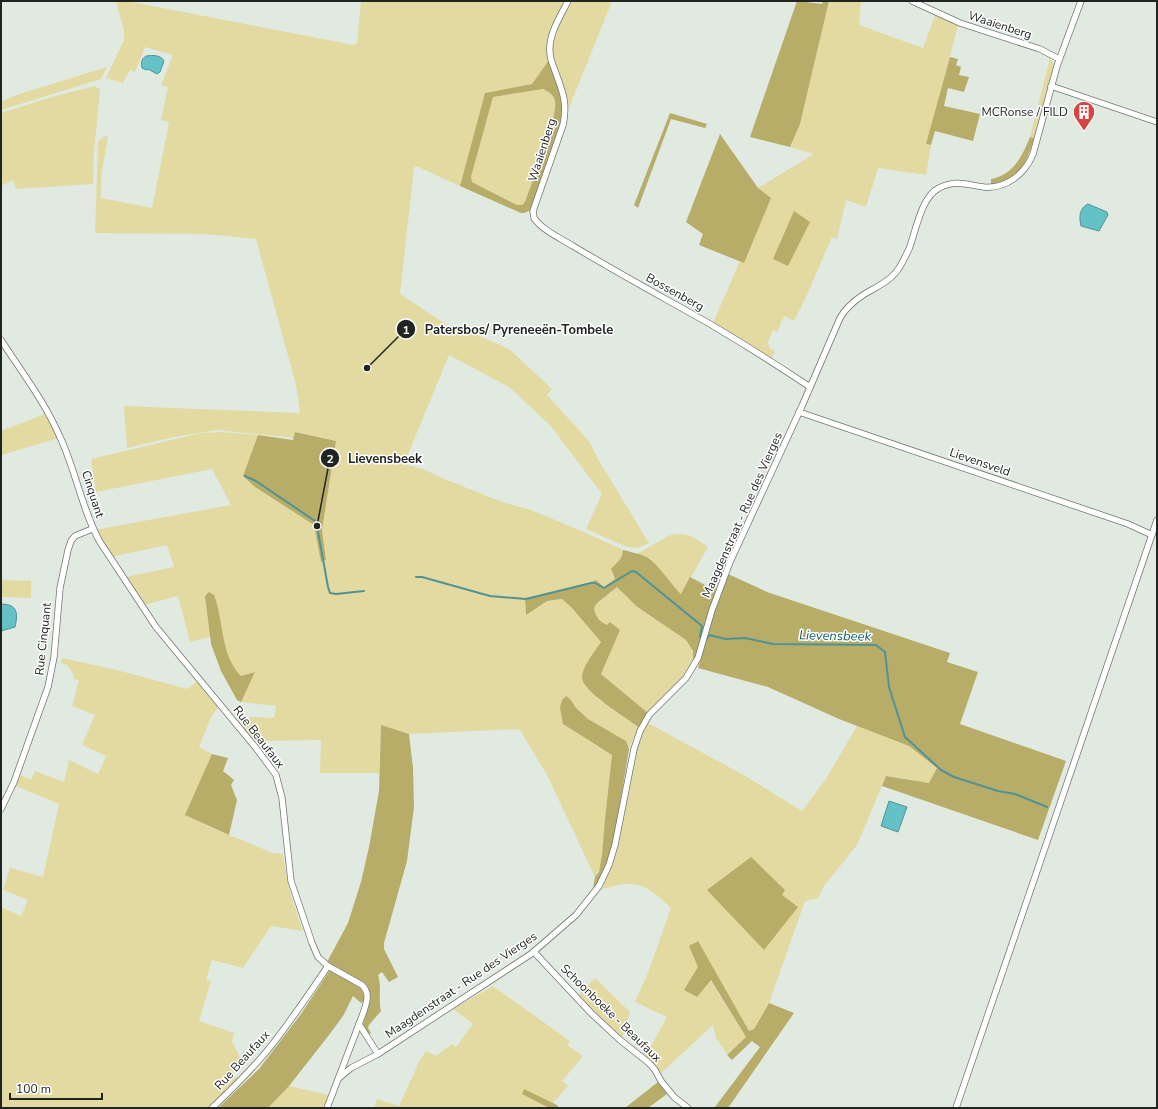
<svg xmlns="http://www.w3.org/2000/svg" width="1158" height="1109" viewBox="0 0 1158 1109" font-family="'Nunito Sans',sans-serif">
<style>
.green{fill:#e3daa2}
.forest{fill:#b8ac69;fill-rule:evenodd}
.water{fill:#64c2c7;stroke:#509396}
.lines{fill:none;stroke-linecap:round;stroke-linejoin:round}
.stream{stroke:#509396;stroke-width:2}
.street-casing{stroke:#6f7871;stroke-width:7}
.street{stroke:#fff;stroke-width:5.5}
.labels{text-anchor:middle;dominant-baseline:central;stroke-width:3;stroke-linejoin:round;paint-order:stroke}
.street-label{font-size:12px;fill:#212522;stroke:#fff}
.poi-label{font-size:12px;fill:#212522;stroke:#fff;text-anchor:end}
.water-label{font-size:13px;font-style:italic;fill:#106064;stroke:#fff}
.leader{fill:none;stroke:#212522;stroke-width:1.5}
.callout-dot{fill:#212522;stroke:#fff;stroke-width:1.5}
.mark-label{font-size:12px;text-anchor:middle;font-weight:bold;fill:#fff}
.callout-label{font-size:13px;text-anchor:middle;font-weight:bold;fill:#212522;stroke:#fff;stroke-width:3;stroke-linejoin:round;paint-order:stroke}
</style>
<rect width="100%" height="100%" fill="#e0eae1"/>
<g class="green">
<path d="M 116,1 L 126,1 L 354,45 L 357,43 L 361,1 L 565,1 C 554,19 544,39 549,60 L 532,84 L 485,93 L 460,186 L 416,166 L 414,168 L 400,294 L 450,327 L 459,327 L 509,349 L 552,389 L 547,395 L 589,441 L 599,461 L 649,543 L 637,548 L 627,547 L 586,529 L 602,494 L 550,425 L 509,387 L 449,355 L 404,464 L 423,469 L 442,478 L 502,502 L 531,510 L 584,532 L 623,550 C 622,560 615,563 611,571 L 615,579 L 604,587 L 596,580 L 581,586 L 525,598 L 526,615 L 547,601 L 562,599 L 572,608 L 601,642 L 586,666 L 597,698 L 638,727 L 629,749 L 626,741 L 588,719 L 576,708 L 573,704 L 563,724 L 612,755 C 610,776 607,798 605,820 C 603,837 606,862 595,877 L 547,775 L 520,730 L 517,729 L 409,734 L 381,726 L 379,773 L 320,773 L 321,740 L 252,741 L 237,721 L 252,717 L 274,718 L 276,706 L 241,702 L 255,672 L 241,677 C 223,658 222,627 217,603 L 205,596 L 210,637 L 190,642 L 178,596 L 144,605 L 126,577 L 174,567 L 167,545 L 111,557 L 94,530 L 231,505 L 212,469 L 96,492 L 91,459 L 201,433 L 222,432 L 258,435 L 244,477 L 255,487 L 314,525 L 321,562 L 326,560 L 322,530 L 336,441 L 296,432 L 294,438 L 217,430 L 174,437 L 127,448 L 124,406 L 300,413 L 296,385 L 256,239 L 205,234 L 95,233 L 98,142 L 103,137 L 108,136 L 101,178 L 101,198 L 152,208 L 169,122 L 161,120 L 168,87 L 161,85 L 173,55 L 145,47 L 135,72 L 130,70 L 123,83 L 106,78 L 124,40 L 124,31 Z"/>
<path d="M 571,1 L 612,1 L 569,108 L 552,56 C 550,37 563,18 571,1 Z"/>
<polygon points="829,1 861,1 859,25 923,48 936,13 958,25 927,144 931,145 926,175 878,168 866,207 846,200 837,239 832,237 806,297 794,321 784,316 777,332 773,330 767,344 770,345 769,348 775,351 771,360 713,323 740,261 744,263 758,188 814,154 790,147 800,124"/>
<polygon points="1050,58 1054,65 1034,138 1030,137"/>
<polygon points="107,67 101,79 1,110 1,102 16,95"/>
<polygon points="95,86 100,90 94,152 93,184 16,189 13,180 1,186 1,113 52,97"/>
<path d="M 543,89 C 549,92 553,94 555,101 C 558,119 532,182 525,202 L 522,205 L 517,205 L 472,182 L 471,177 L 493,97 Z"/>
<polygon points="45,414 59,438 1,455 1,431"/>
<path d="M 675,534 C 689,533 697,539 708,547 L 681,595 L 645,556 L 637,554 L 668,536 Z"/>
<polygon points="2,580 31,581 31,598 1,597"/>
<path d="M 617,587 L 636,606 L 686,640 L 693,651 L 693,658 L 694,660 C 682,681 666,696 648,713 L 601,674 L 620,630 C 607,625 598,623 594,609 L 597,603 Z"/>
<path d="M 62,658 L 117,670 L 187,689 L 198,681 L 219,707 L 212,715 L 199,747 L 212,754 L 186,815 L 212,828 L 273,853 L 283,854 C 286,881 294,906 303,931 L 271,926 L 243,968 L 212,960 L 206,980 L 211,981 L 199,1021 L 234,1033 L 232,1041 L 240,1057 L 230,1076 L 241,1078 L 209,1108 L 1,1108 L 1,907 L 21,916 L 28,900 L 3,890 L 10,868 L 43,877 L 59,804 L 16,786 L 20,775 L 31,780 L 35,771 L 64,782 L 69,760 L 98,774 L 106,756 L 82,745 L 95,715 L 72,706 L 79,680 L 73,679 L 74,675 L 67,665 L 61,663 Z"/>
<path d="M 648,723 L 747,777 L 802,811 L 826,779 L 857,726 L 909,746 L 937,768 L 929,784 L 902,778 L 886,776 L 857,845 L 824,886 L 818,898 L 805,901 L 769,1003 L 754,1029 L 749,1031 L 698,942 L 689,946 L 746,1037 L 727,1054 L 716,1038 L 713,1025 L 659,1075 L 644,1058 L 667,1017 L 635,1002 L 649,970 L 671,908 C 656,894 645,882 623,884 C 616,885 609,888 602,889 L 616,855 L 636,754 L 639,741 Z"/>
<polygon points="595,978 630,1012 622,1039 578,996"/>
<polygon points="493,986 570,1041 567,1045 583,1056 562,1081 568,1086 553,1103 524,1089 522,1094 549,1108 374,1108 377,1099 399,1106 419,1062 426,1051 436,1056 452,1044 456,1047 473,1024 453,1009"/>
<polygon points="289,1086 329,1095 324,1108 268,1108"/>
</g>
<g class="forest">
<polygon points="797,1 822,4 823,1 829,1 800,124 790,147 750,137"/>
<polygon points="950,57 958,59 956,65 961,67 959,75 969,77 964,92 948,88 944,106 980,114 973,141 935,131 931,145 926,144"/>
<path d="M 549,60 L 563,100 L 562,120 L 531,210 L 524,213 L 521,213 L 460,186 L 485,93 L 532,84 ZM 543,89 C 549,92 553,94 555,101 C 558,119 532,182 525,202 L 522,205 L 517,205 L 472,182 L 471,177 L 493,97 Z"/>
<polygon points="670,113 707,124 705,128 671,119 638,208 634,205"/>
<polygon points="720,134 758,188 771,198 744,263 699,245 703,234 686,222"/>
<path d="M 1030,137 L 1034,138 C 1027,162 1019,182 991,184 L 991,179 C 1013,175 1022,157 1030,137 Z"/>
<polygon points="794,211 810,222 788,266 773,259"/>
<polygon points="295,432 336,441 322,530 326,560 321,562 314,525 255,487 243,476 258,435 293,440"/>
<path d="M 623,550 C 630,552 638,553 644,556 C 656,560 671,585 681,594 L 690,577 L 707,586 L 709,582 L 717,585 C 710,611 703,636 694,660 L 693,658 L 693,651 L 686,640 L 636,606 L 617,587 L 597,603 L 594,608 C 596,617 599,621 607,625 L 610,622 L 620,630 L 601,674 L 648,713 L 638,727 C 627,718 583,692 582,678 C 582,667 595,651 601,642 L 572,608 L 562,599 L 547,601 L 526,615 L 525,598 L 581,586 L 596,580 L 604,587 L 615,579 L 611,569 C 617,562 622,560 623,550 Z"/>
<polygon points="728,574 767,592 950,653 947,662 978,672 960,724 1066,761 1038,840 882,786 886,776 929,783 937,768 909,746 839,719 768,687 698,668 715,605"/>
<path d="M 209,592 L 214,595 C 224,620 220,655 241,676 L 255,672 L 241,702 L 237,700 L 221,671 L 211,644 L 205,596 Z"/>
<path d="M 566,696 L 570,699 L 576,708 L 588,719 L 626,741 L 629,749 C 626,769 622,790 619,810 C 614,837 612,869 593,889 L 595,877 L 599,872 L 602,855 L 605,819 L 612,755 L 563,724 L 560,708 L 562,700 Z"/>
<path d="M 381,725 L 409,734 L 413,768 L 414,807 L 407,861 L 384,943 L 384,949 L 398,977 L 389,982 L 382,972 L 378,975 C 382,988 378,998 381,1011 L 369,1025 L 368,1028 L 371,1033 L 368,1035 L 363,1025 C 366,1010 377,996 365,983 L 327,962 L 348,923 L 361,882 L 369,847 L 379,791 Z"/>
<polygon points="212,754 228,758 223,771 234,780 231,785 237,800 229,835 185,815"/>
<polygon points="751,857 785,890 782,895 798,907 764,950 707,890"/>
<polygon points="698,941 749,1031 754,1029 769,1003 794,1013 728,1108 715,1107 760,1047 752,1041 732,1060 727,1055 746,1037 711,980 697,997 684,990 698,967 689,946"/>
<path d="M 330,970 C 343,977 366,983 364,1001 L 361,1003 L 353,996 L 343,1016 L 329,1035 L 289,1086 L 268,1108 L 218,1108 L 259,1069 L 301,1014 Z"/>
<polygon points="658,1082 667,1094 648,1108 625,1108"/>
<polygon points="524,1089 557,1105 559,1108 549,1108 522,1094"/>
</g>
<g class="water">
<path d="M 146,56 C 153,55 161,55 164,61 L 160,72 L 157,74 L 148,69 L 146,70 L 142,68 C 141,63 141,59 146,56 Z"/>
<path d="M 1088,204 L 1107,212 L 1108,215 L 1099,231 L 1081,226 C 1079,218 1079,208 1088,204 Z"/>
<path d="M 1,604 C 18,604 18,614 15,627 L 1,631 Z"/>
<polygon points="889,801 907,807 898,832 881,826"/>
</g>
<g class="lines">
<g class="stream">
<polyline points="245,476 256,481 315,521 317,526 328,587 330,593 336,594 364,591"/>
<polyline points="416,577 422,577 490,596 526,599 591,583 595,583 604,588 632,571 636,572 702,626 700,637 702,639"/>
<polyline points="706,640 709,635 726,639 745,638 773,644 876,645 885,652 889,687 905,737 941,770 954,777 998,791 1015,794 1047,807"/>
</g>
<g class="street-casing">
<g id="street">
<path d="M 568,1 C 560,17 548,35 550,53 C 550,58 552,63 554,68 C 562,90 568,102 563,125 L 533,211 L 534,218 C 542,230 560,238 573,246 C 618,273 664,298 710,324 C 744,344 777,365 810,387"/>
<polyline points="912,1 960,23 1040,49 1059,59"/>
<polyline points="1051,86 1157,122"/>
<path d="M 1,340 C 21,371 45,402 60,437 C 76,471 82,510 100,542 L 156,627 L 256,748 L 276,775 L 282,798 L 291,881 L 312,943 L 318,957 L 328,966 L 362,985 C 370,993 367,1001 364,1011 L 327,1108"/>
<polyline points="799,412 1128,524 1152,535"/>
<polyline points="1,809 14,782 48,687 54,657 60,588 68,550 71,541 75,536 92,529"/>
<polyline points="534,952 591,1013 620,1040 649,1063 655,1070 661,1081 674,1097 688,1108"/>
<polyline points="359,1024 378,1054"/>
<path d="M 339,1078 L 351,1068 L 378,1054 L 531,954 L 576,915 L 599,886 L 609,865 L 615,845 L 634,749 L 640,731 L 649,715 L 686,678 L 698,658 L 712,610 L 730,562 L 802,406 L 840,318 C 845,309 854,301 863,295 C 876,287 891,281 899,268 C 903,262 906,255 909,249 C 916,231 921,197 939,188 C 956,179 967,185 984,187 C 1006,189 1025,174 1033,154 L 1057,66 L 1081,1"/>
<path d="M 212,1108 C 231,1090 250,1071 267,1051 C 289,1024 309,994 328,966"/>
<polyline points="956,1108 1157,520"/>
</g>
</g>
<use href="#street" class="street"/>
</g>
<defs>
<g id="building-pin" transform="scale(1.15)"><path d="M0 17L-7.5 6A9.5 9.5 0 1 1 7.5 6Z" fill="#d44543" stroke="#fff"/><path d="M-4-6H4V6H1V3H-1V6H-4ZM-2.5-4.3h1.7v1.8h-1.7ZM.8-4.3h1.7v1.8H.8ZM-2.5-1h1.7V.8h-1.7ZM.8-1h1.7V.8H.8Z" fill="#fff"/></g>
</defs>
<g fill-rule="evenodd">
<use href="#building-pin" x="1084" y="112"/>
</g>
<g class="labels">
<g class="street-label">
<text transform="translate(1000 25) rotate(18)">Waaienberg</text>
<text transform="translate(542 150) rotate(-72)">Waaienberg</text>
<text transform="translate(675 292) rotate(29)">Bossenberg</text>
<text transform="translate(980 462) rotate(19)">Lievensveld</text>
<text transform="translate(93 494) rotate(72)">Cinquant</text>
<text transform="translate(742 515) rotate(-66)">Maagdenstraat - Rue des Vierges</text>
<text transform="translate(43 639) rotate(-84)">Rue Cinquant</text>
<text transform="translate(259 737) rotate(52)">Rue Beaufaux</text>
<text transform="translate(461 985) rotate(-34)">Maagdenstraat - Rue des Vierges</text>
<text transform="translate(611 1013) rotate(44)">Schoonboeke - Beaufaux</text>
<text transform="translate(242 1060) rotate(-48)">Rue Beaufaux</text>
</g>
<g class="poi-label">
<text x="1068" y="112">MCRonse / FILD</text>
</g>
<g class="water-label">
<text transform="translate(835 636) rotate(1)">Lievensbeek</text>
</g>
</g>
<path class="leader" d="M367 368L406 329M317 526L330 458"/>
<g class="callout-dot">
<circle cx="367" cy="368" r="4"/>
<circle cx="317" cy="526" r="4"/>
<circle cx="406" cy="329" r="10"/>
<circle cx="330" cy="458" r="10"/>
</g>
<g class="mark-label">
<text x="406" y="334">1</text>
<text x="330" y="463">2</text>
</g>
<g class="callout-label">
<text x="519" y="334">Patersbos/ Pyreneeën-Tombele</text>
<text x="385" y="463">Lievensbeek</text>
</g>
<rect width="1158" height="1109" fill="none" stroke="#212522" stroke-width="4"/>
<path d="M10 1093v6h92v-6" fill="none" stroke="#212522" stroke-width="2"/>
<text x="16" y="1093" font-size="12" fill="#212522" stroke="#ffffff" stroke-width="3" paint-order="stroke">100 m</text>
</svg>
